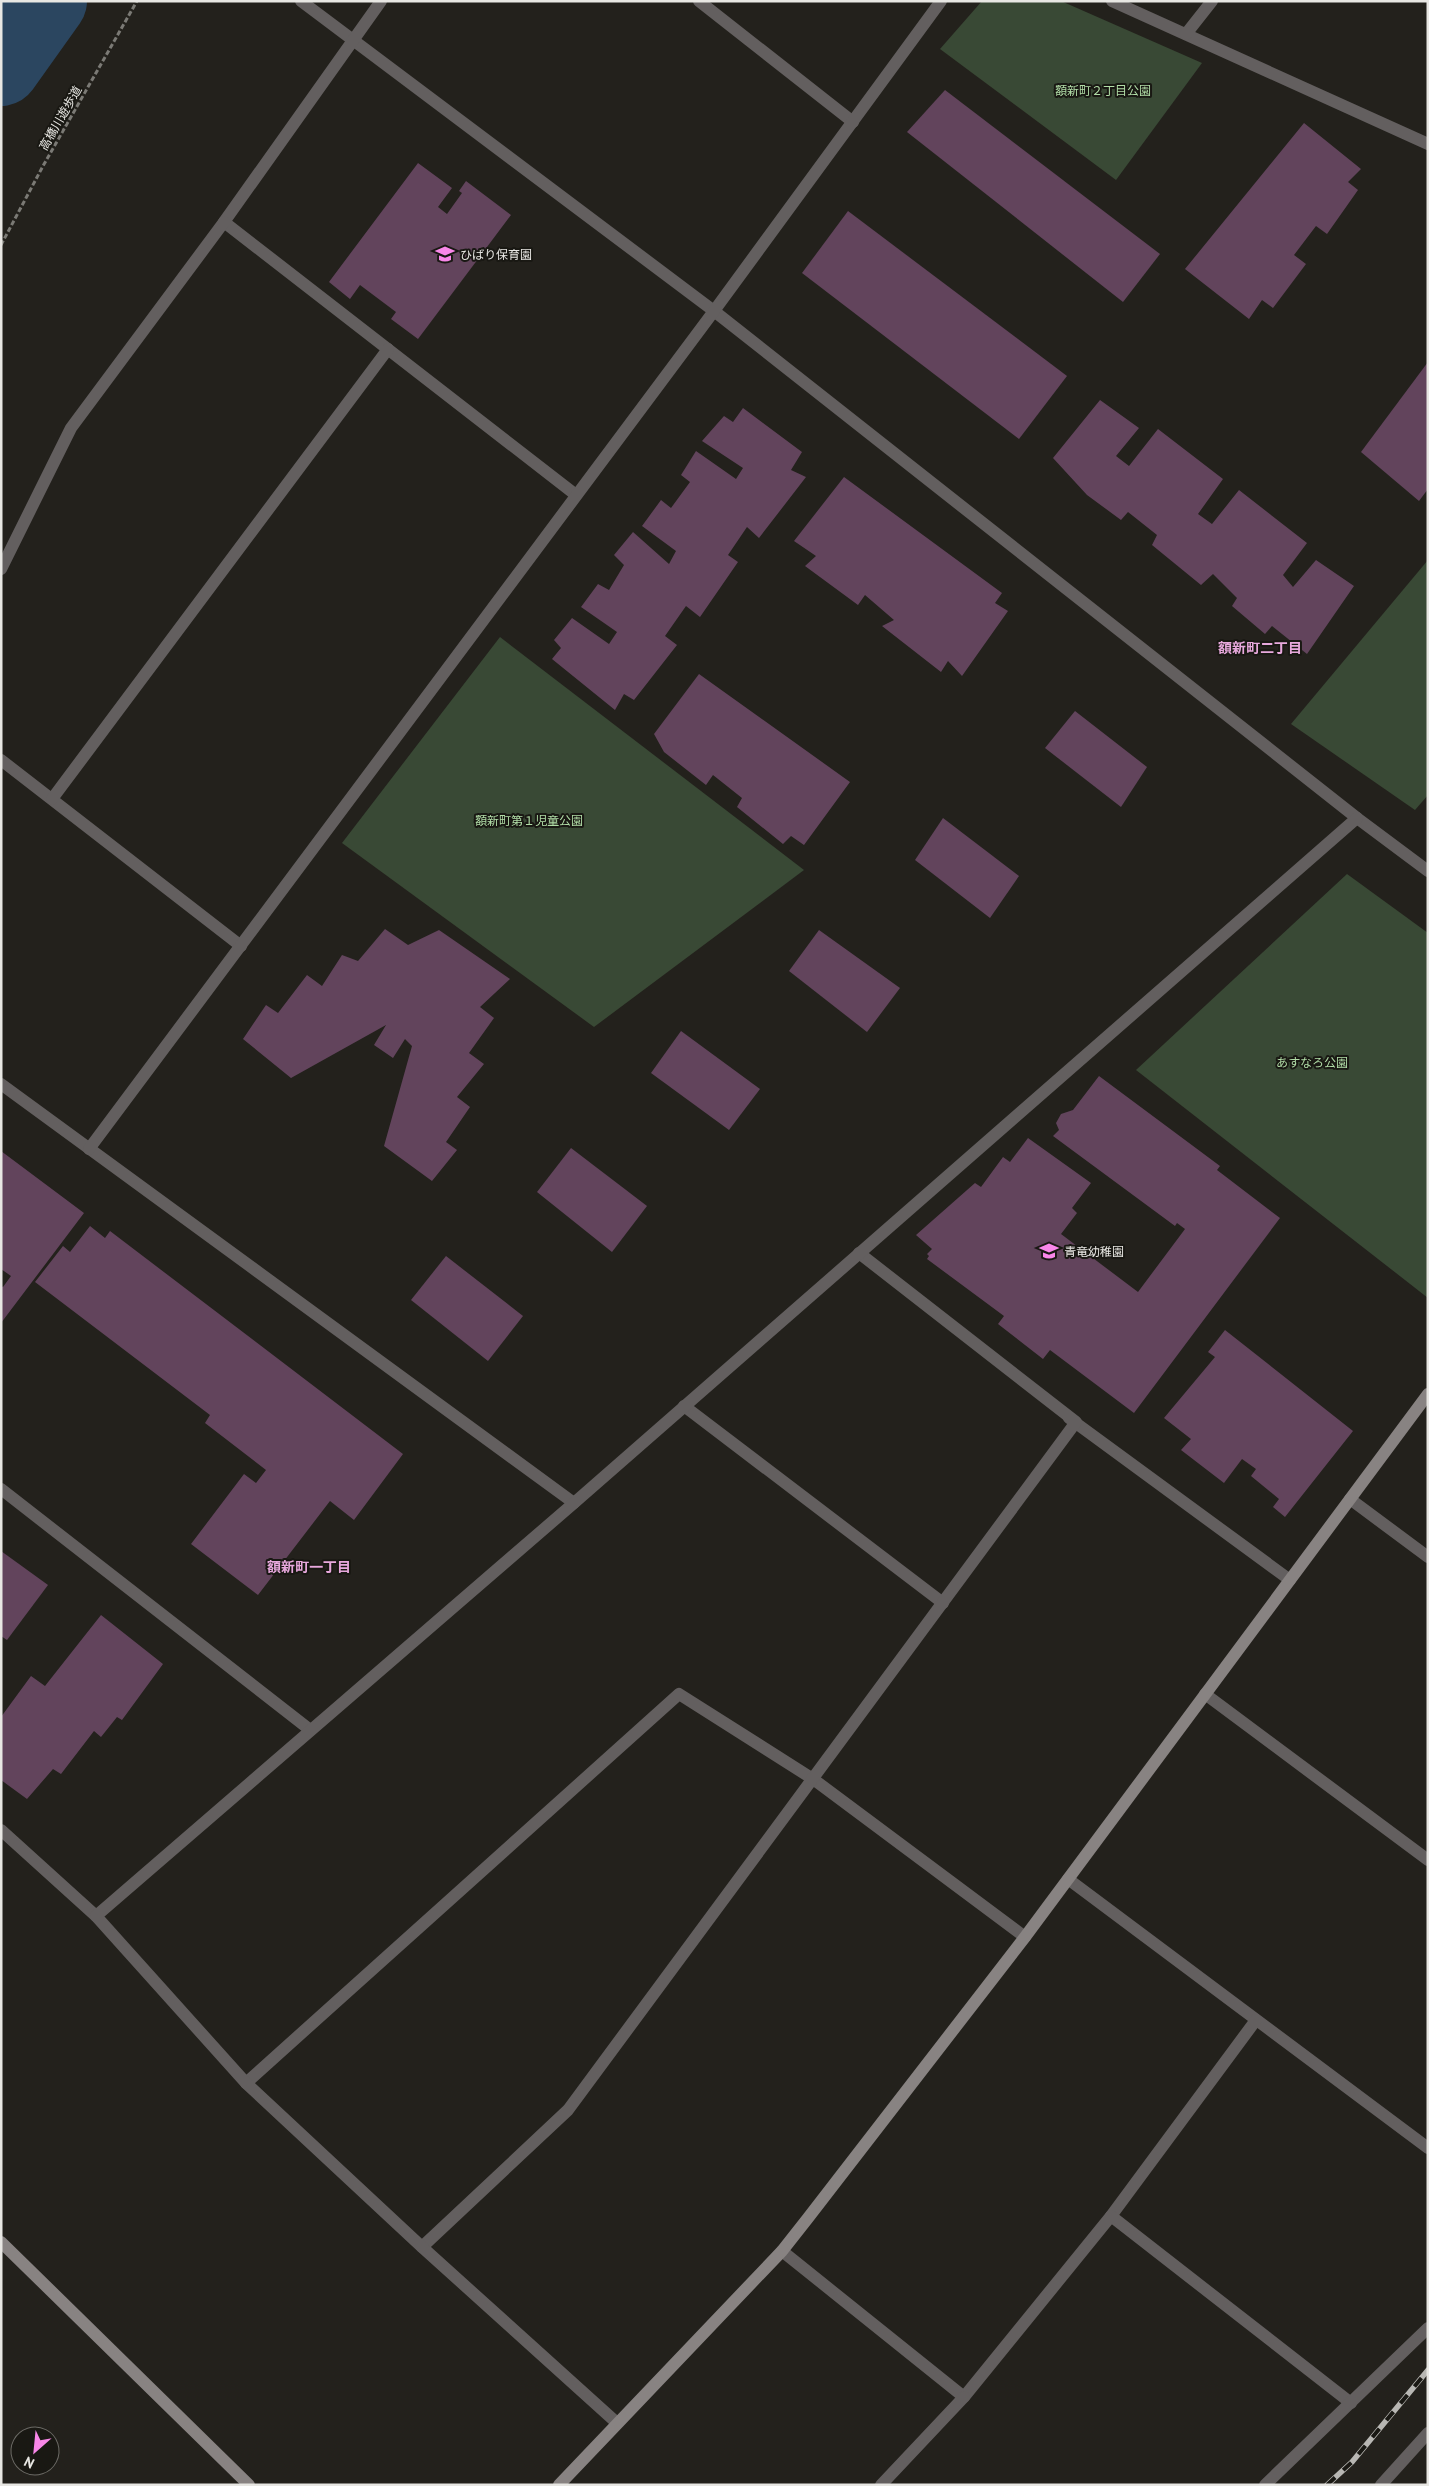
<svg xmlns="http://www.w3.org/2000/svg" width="1429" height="2486" viewBox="0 0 1429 2486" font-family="'PT Sans','Noto Sans JP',sans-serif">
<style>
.green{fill:#394935}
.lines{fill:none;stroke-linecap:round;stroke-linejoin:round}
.river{stroke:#2b4660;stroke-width:78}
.building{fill:#62445c}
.path{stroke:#7b7a75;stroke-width:3;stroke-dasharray:5 2.5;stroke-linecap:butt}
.street{stroke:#635f5f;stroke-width:12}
.secondary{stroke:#888382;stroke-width:12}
.rail-casing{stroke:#b8b7b3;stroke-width:5.5}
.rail{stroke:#191813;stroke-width:4;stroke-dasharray:11;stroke-linecap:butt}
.labels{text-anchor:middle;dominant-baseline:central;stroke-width:4;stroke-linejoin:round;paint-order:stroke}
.park-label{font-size:12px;fill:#b1dda7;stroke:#191813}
.street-label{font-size:12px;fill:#e8e7e3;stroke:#191813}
.poi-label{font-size:12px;fill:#e8e7e3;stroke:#191813;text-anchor:start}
.neighbourhood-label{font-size:14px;font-weight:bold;fill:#e7a8dc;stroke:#191813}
</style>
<rect width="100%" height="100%" fill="#23211c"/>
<g class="green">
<polygon points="982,1 1061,1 1202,63 1116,180 940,49"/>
<polygon points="1428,560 1428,795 1415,810 1291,724"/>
<polygon points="500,637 804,870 594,1027 342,843"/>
<polygon points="1347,874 1428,933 1428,1298 1136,1070"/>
</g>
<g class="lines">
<polyline class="river" points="1,67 48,1"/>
</g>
<g class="building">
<polygon points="945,90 1160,254 1123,302 907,132"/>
<polygon points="1304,123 1361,169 1348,182 1358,190 1327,234 1316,226 1294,255 1306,264 1273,308 1262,300 1249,319 1185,269"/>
<polygon points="418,163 452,188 438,207 447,214 462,193 459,191 466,181 511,215 418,339 391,319 396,312 360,285 350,299 329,282"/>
<polygon points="848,211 1067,376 1019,439 802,273"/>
<polygon points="1428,362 1428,489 1419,501 1361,452"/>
<polygon points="1100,400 1139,428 1116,456 1129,466 1158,429 1223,479 1198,514 1212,524 1239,490 1307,543 1283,575 1293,587 1316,560 1354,586 1307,654 1272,626 1265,634 1232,606 1237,598 1213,574 1201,585 1152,545 1157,535 1128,512 1121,520 1087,495 1053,458"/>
<polygon points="743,408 802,452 791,470 806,477 759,538 747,527 728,555 738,562 700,617 686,606 665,636 677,645 634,700 624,694 615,710 552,659 561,648 554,640 572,618 609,644 617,632 581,607 598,584 609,590 624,565 614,555 633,532 669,564 676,551 642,526 661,500 671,508 690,482 681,475 696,451 736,479 743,468 702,441 724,416 733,422"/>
<polygon points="844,477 1002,593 995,603 1008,611 962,676 948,661 941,672 882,626 894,620 865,595 858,605 805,566 816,556 794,541"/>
<polygon points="699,674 850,782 804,845 791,836 783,844 737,807 742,798 713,775 706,785 664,752 654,734"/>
<polygon points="1075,711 1147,767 1121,807 1045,748"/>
<polygon points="943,818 1019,876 990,918 915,860"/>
<polygon points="385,929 408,945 439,930 510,979 480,1007 494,1018 469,1053 484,1064 457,1097 470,1107 446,1142 457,1150 432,1181 384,1146 412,1046 405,1039 393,1058 374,1045 386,1025 291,1078 243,1039 266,1005 278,1013 307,975 322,986 342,955 358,961"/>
<polygon points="819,930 900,988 867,1032 789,971"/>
<polygon points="681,1031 760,1089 729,1130 651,1073"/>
<polygon points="1099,1076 1220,1166 1217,1170 1280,1218 1134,1413 1050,1350 1043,1359 998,1324 1004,1316 927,1259 929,1256 927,1254 932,1249 916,1235 975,1183 981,1187 1003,1157 1010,1162 1028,1138 1091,1183 1072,1208 1077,1213 1061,1234 1138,1292 1185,1229 1177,1223 1175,1226 1053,1136 1059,1130 1056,1123 1061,1114 1073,1110"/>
<polygon points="571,1148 647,1206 612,1252 537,1192"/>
<polygon points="1,1151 84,1213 1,1323 1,1286 3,1287 11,1276 1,1269"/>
<polygon points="90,1226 105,1238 110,1231 403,1454 354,1520 330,1501 258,1595 191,1544 244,1474 256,1483 266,1470 205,1423 210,1415 35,1282 63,1246 70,1252"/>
<polygon points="446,1256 523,1316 488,1361 411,1300"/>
<polygon points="1225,1330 1353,1431 1285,1517 1273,1507 1279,1499 1251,1476 1256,1469 1242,1459 1224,1483 1181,1450 1191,1439 1164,1418 1215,1357 1208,1352"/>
<polygon points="1,1551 48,1585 7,1640 1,1636"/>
<polygon points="101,1615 163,1664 122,1720 117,1717 101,1737 94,1731 61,1774 53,1769 27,1799 1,1780 1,1717 31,1676 45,1686"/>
</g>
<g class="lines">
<polyline class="path" points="1,245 43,166 137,1"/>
<g class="street">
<polyline points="301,1 714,311 1357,818 1428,871"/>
<polyline points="381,1 224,222 576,495"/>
<polyline points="699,1 853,122"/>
<polyline points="1112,1 1428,144"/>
<polyline points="1186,34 1212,1"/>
<polyline points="1,569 71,428 224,222"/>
<polyline points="1,760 241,946"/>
<polyline points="52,799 388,349"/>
<polyline points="1,1084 574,1503"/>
<polyline points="89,1149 714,311 941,1"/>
<polyline points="684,1406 943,1603"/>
<polyline points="1069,1418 1290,1580"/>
<polyline points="1,1489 309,1729"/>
<polyline points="1350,1499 1428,1557"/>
<polyline points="1205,1694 1428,1860"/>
<polyline points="1,1830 96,1916"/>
<polyline points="1068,1879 1428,2148"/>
<polyline points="246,2083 679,1694 813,1779 1025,1937"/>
<polyline points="1111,2216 1256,2020"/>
<polyline points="422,2247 568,2110 1076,1422 859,1253"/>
<polyline points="782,2251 964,2397 1111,2216 1351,2403"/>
<polyline points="617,2423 422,2247 246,2083 96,1916 574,1503 1357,818"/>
<polyline points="881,2485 964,2397"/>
<polyline points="1265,2485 1428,2328"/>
<polyline points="1381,2485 1428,2433"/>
</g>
<g class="secondary">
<polyline points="1,2242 249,2485"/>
<polyline points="559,2485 782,2251 808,2218 1025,1937 1428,1394"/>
</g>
<g class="rail-casing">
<polyline id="rail" points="1327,2485 1352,2462 1428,2370"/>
</g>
<use href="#rail" class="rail"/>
</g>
<defs>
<g id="school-bare" transform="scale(1.5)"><path d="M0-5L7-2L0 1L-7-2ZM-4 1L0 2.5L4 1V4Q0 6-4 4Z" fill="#f987e9" stroke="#191813" stroke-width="2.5" paint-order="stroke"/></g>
</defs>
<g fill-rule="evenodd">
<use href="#school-bare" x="445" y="254"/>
<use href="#school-bare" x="1049" y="1251"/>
</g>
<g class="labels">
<g class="park-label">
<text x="1103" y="90">額新町２丁目公園</text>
<text x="529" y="820">額新町第１児童公園</text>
<text x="1312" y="1062">あすなろ公園</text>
</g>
<g class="street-label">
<text transform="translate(60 118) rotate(-60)">高橋川遊歩道</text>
</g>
<g class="poi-label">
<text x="460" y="254">ひばり保育園</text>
<text x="1064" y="1251">青竜幼稚園</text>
</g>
<g class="neighbourhood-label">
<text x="1260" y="648">額新町二丁目</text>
<text x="309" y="1567">額新町一丁目</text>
</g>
</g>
<rect width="1429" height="2486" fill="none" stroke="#e8e7e3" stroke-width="5"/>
<g transform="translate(35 2451) rotate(207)"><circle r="24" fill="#191813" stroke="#6c6b66"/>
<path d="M0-4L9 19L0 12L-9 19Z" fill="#f987e9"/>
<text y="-8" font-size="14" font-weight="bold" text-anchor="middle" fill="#e8e7e3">N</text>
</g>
</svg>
